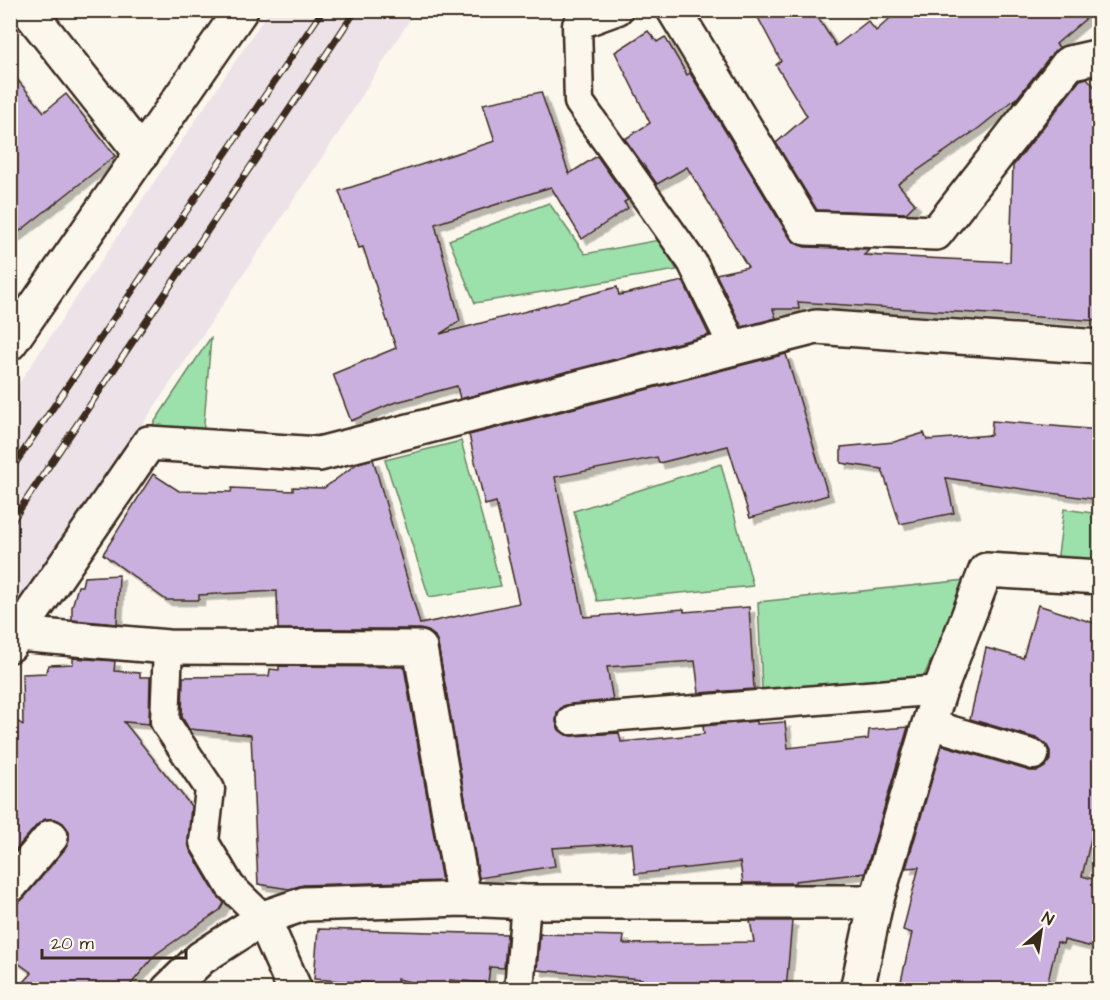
<svg xmlns="http://www.w3.org/2000/svg" width="1110" height="1000" viewBox="0 0 1110 1000" font-family="'Architects Daughter',sans-serif">
<style>
.built{fill:#ece2e8}
.green{fill:#9ce0ab;stroke:#6c8564;stroke-width:1.5}
.building{fill:#cab0de;stroke:#3b2a1e;stroke-width:1.5;filter:url(#shadow)}
.lines{fill:none;stroke-linecap:round;stroke-linejoin:round}
.lane-casing{stroke:#3b2a1e;stroke-width:33}
.street-casing{stroke:#3b2a1e;stroke-width:38}
.lane{stroke:#fbf7ec;stroke-width:28}
.street{stroke:#fbf7ec;stroke-width:33}
.rail-casing{stroke:#3b2a1e;stroke-width:7}
.rail{stroke:#fbf7ec;stroke-width:4.5;stroke-dasharray:14;stroke-linecap:butt}
</style>
<defs>
<filter id="shadow"><feDropShadow dx="5.5" dy="5.5" stdDeviation="0" flood-color="#0004"/></filter>
</defs>
<rect width="100%" height="100%" fill="#fbf7ec"/>
<filter id="ink" filterUnits="userSpaceOnUse"><feTurbulence type="fractalNoise" baseFrequency=".0167" numOctaves="2"/><feDisplacementMap in="SourceGraphic" scale="12" xChannelSelector="R" yChannelSelector="G"/><feConvolveMatrix kernelMatrix="1 2 1 2 8 2 1 2 1" color-interpolation-filters="sRGB"/></filter>
<g filter="url(#ink)">
<polygon class="built" points="269,11 415,11 341,129 11,620 11,395"/>
<g class="green">
<polygon points="549,203 585,254 659,240 677,270 475,303 449,240"/>
<polygon points="211,337 203,435 150,429"/>
<polygon points="461,441 501,586 429,597 385,460"/>
<polygon points="721,464 753,586 597,601 574,511"/>
<polygon points="1064,509 1099,514 1099,564 1057,562"/>
<polygon points="967,580 923,678 762,690 758,602"/>
</g>
<g class="building">
<polygon points="754,10 813,10 836,46 868,21 876,31 899,10 1096,10 1056,44 1060,48 1054,51 1014,102 1015,99 979,128 898,184 915,204 906,213 817,210 776,143 807,116 776,65 781,61"/>
<polygon points="648,31 657,42 665,37 687,75 690,73 790,238 797,244 805,247 870,249 864,255 1010,262 1013,166 1080,80 1087,78 1100,93 1100,321 798,302 799,309 773,309 776,318 742,327 716,274 748,267 687,167 657,184 625,139 650,123 615,52"/>
<polygon points="10,71 44,112 66,94 115,156 10,239"/>
<polygon points="541,92 569,174 597,156 628,200 624,202 628,208 582,239 551,187 435,224 460,321 440,334 617,287 619,295 683,281 709,335 460,399 457,386 393,403 351,421 333,374 396,348 363,247 359,248 339,191 495,141 483,104"/>
<polygon points="786,354 828,495 750,518 728,446 659,463 657,457 555,477 584,617 684,609 684,612 749,607 754,689 699,693 695,661 607,667 613,700 571,704 563,706 557,712 556,722 559,730 566,735 573,736 619,733 621,742 704,734 703,726 757,721 757,724 785,722 788,748 868,739 869,730 908,727 865,873 795,881 795,883 743,883 740,862 635,874 632,843 552,848 555,866 479,878 438,645 435,636 428,631 420,629 278,629 277,591 199,595 199,600 166,600 103,554 153,474 179,491 231,492 232,488 293,491 293,487 324,488 358,463 373,459 420,624 519,603 496,502 485,505 469,435"/>
<polygon points="992,421 1100,430 1100,500 946,478 954,513 900,524 882,469 841,463 841,447 894,442 924,433 927,440 991,435"/>
<polygon points="119,575 117,624 72,620 72,607 78,586 82,586 84,577"/>
<polygon points="1038,605 1100,625 1100,802 1082,876 1100,881 1100,949 1064,940 1063,944 1057,942 1046,990 899,990 912,933 903,930 919,867 906,868 942,745 1030,771 1038,771 1045,767 1050,760 1050,751 1046,744 1039,739 970,719 986,648 1023,658"/>
<polygon points="73,658 115,661 114,671 140,673 140,677 150,677 149,724 124,722 191,806 188,840 190,850 216,894 224,903 220,910 156,954 126,990 17,990 32,973 10,957 10,904 17,903 24,898 65,849 69,840 69,831 63,823 55,819 45,819 37,825 10,856 10,716 23,725 22,674 46,673 49,665 73,664"/>
<polygon points="279,666 404,667 442,881 303,885 289,889 258,884 251,735 189,729 182,717 183,677 269,676 270,669 279,670"/>
<polygon points="750,921 792,921 786,990 642,990 642,979 537,970 540,934 624,936 623,944 754,942"/>
<polygon points="318,929 507,934 504,968 490,967 488,983 450,980 447,990 397,979 397,985 314,979"/>
</g>
<g class="lines">
<g class="lane-casing">
<g id="lane">
<polyline points="618,10 577,25 579,102 692,262 734,348"/>
<polyline points="168,647 165,722 210,789 204,842 230,886 263,918"/>
<polyline points="572,720 940,690"/>
<polyline points="929,724 1034,755"/>
<polyline points="519,990 526,902"/>
</g>
</g>
<g class="street-casing">
<g id="street">
<polyline points="28,10 142,154"/>
<polyline points="674,10 806,228 936,233 1069,63 1100,56"/>
<polyline points="10,343 241,10"/>
<polyline points="18,634 168,647 420,648 464,899"/>
<polyline points="10,645 149,443 319,454 816,327 1100,347"/>
<polyline points="10,886 51,837"/>
<polyline points="168,990 201,958 263,918"/>
<polyline points="295,990 263,918 304,904 464,899 526,902 876,902"/>
<polyline points="857,990 876,902 929,724 940,690 986,570 1100,577"/>
</g>
</g>
<use href="#lane" class="lane"/>
<use href="#street" class="street"/>
<g class="rail-casing">
<g id="rail">
<polyline points="10,471 323,10"/>
<polyline points="10,524 356,10"/>
</g>
</g>
<use href="#rail" class="rail"/>
</g>
</g>
<rect width="1110" height="1000" fill="none" stroke="#fbf7ec" stroke-width="36"/>
<rect x="18" y="18" width="1074" height="964" fill="none" stroke="#3b2a1e" stroke-width="2" filter="url(#ink)"/>
<g transform="translate(1041 931) rotate(29)" stroke="#fbf7ec" stroke-width="4.5" paint-order="stroke">
<path d="M0-4.5L10 22L0 15L-10 22Z" fill="#3b2a1e"/>
<text y="-9" font-size="16" font-weight="bold" text-anchor="middle" fill="#3b2a1e">N</text>
</g>
<path d="M42 949v9h144v-9" fill="none" stroke="#3b2a1e" stroke-width="3"/>
<text x="51" y="949" font-size="18" fill="#3b2a1e" stroke="#fbf7ec" stroke-width="4.5" paint-order="stroke">20 m</text>
</svg>
